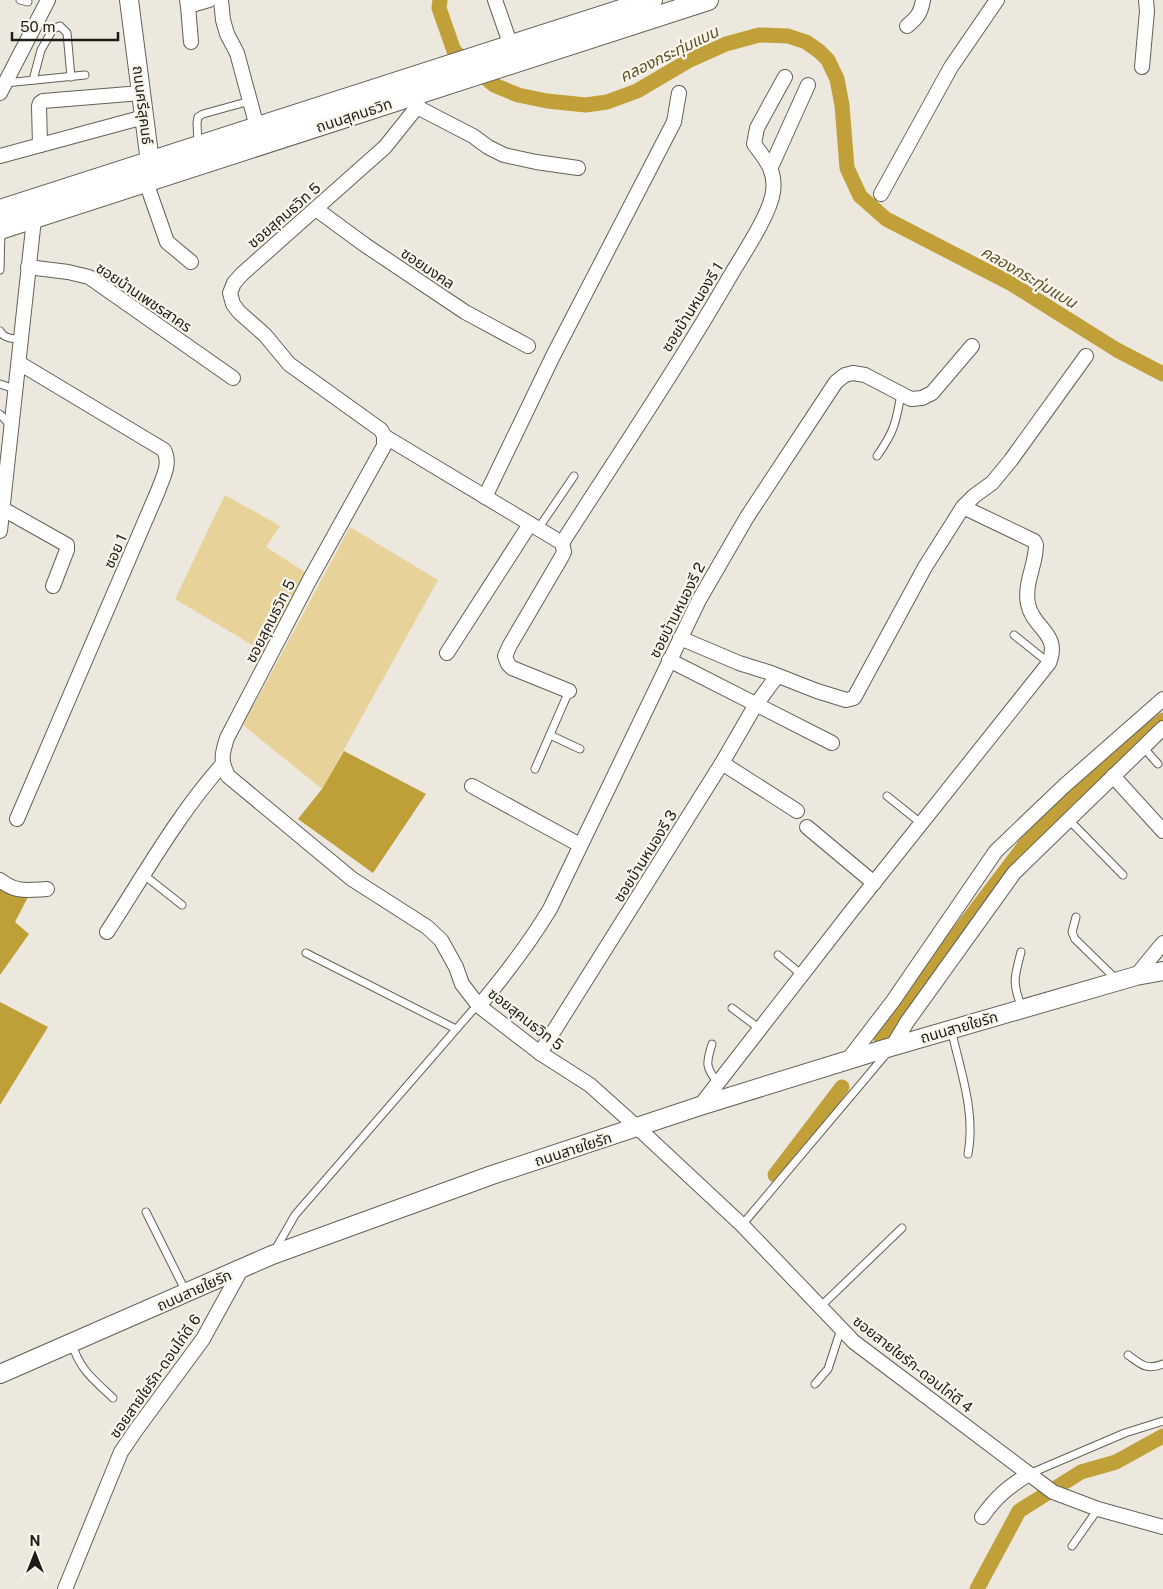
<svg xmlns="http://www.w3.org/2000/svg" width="1163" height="1589" viewBox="0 0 1163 1589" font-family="'Public Sans','Noto Sans Thai',sans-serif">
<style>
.green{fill:#e7d39a}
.forest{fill:#bf9f37}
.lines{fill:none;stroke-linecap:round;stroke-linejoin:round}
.canal{stroke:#c1a039;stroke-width:15}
.service-casing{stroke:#636057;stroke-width:9}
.minor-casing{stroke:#636057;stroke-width:16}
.tertiary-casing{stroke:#636057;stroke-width:20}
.secondary-casing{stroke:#636057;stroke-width:22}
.service{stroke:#fff;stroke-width:7}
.minor{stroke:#fff;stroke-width:14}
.tertiary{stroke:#fff;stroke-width:18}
.secondary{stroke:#fff;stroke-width:20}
.labels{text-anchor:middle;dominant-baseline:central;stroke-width:4.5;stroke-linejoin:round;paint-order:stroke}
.street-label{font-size:15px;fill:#1d1c18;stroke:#f9f5eb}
.water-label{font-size:16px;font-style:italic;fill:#5e5127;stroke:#f9f5eb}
</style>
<rect width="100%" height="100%" fill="#ece8de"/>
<g class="green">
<polygon points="225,495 280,526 266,547 305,572 264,652 175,599"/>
<polygon points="350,527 438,580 322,789 243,725"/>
</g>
<g class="forest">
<polygon points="344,751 426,794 373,873 298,819 322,789"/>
<polygon points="0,878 28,897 15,922 29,934 0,975"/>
<polygon points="0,1002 48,1027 0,1105"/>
</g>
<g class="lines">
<g class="canal">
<polyline points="440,0 439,8 454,51 494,85 518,95 547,101 586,105 607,102 637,91 688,61 726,44 759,35 788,36 806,42 819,51 828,60 837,79 842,105 847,168 860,196 886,219 1010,283 1117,350 1163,374"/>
<polyline points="881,1038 925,977 1025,845 1084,785 1163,720"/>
<polyline points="775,1175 842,1087"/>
<polyline points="977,1589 1019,1511 1081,1472 1116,1462 1163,1436"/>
</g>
<g class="service-casing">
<g id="service">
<polyline points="20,0 28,2"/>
<polyline points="33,80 41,50 53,29 60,26 67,33 71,77"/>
<polyline points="5,83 85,75"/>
<polyline points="198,144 197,123 198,117 203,114 250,101"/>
<polyline points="0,270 1,230"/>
<path d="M 0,331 C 4,339 13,338 21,340"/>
<polyline points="0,384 15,389"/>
<polyline points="0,414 12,427"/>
<path d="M 877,456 C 894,432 896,423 901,394"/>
<polyline points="538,529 574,476"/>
<polyline points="1014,635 1049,663"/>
<polyline points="550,735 580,749"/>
<polyline points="1143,747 1158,764"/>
<polyline points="535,769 569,691"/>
<polyline points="887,796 922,824"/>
<polyline points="1068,819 1123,875"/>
<polyline points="144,875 182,905"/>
<polyline points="1076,917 1072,932 1075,939 1118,981"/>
<path d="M 1021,952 C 1014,978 1012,983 1022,1008"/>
<polyline points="306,953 456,1029"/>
<polyline points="778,955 802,975"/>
<polyline points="732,1008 760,1029"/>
<path d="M 951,1029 C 960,1069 976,1113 968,1154"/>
<path d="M 712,1044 C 706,1063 705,1067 718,1083"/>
<polyline points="146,1212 186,1292"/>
<polyline points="742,1225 887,1053"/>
<polyline points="275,1250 295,1215 472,1011 479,1006"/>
<polyline points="820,1307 902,1228"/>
<path d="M 72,1344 C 80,1370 94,1380 113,1398"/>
<path d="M 1128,1355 C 1141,1364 1146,1371 1163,1364"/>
<polyline points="815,1384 828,1369 841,1329"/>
<polyline points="1029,1474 1125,1433 1163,1421"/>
<polyline points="1072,1546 1098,1509"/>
</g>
</g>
<g class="minor-casing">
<g id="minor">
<polyline points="187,0 188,6 209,0"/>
<polyline points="221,0 223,20 227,34 237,53 257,127"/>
<polyline points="495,0 511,46"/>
<polyline points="188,6 191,42"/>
<path d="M 907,26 C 917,18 921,13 923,0"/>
<polyline points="1142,67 1147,11 1146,0"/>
<polyline points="0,93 48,0"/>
<path d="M 419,93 L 417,107 L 385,147 L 242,274 L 234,283 L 230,293 L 233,304 L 239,312 L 265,335 L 289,364 L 381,430 L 384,436 L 384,446 L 309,581 L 227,738 C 222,754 220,760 228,776 L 352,879 L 427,927 L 441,940 L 456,967 L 462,984 L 479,1006 L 540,1053 L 590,1085 L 638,1128 L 742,1225 L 854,1342 L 1053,1492 L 1098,1509 L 1163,1527"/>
<polyline points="417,107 473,136 488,147 504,155 536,162 578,168"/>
<polyline points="40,145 39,106 40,103 43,101 141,93"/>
<polyline points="0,156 144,117"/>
<polyline points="771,167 808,85"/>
<polyline points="146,182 167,242 191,262"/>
<polyline points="881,194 951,67 997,0"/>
<polyline points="316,209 365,245 465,312 528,346"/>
<polyline points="28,267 68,272 89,277 233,378"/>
<polyline points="384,436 562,543 564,552 561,558 510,645 505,656 508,664 512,668 569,691"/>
<polyline points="485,497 553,356 674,122 679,93"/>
<polyline points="3,509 67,545 67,550 53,586"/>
<polyline points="0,531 34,219"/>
<path d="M 562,543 C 619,454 679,365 732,273 C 744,253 770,214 773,192 C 776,171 766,160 754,144 L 757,128 L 785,77"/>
<polyline points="680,638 739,663 771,673 817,691 846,700 854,698 925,567 963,507 974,496 992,483 1011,460 1086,356"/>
<polyline points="447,653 530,524"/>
<polyline points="669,660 832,743"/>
<polyline points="722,763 797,811"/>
<polyline points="1113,776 1163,831"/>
<polyline points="472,786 580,845"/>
<path d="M 17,819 L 158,491 C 163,477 171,464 164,450 L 19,363"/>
<polyline points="807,827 874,883"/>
<path d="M 0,880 C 16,893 28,890 47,889"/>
<path d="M 107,932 C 143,877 178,814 222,765"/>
<polyline points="1136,976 1163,943"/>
<path d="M 479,1006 C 505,975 529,944 550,909 L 699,600 L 747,517 L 836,382 L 845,375 L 853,373 L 865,375 L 911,399 L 922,398 L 932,393 L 972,346"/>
<polyline points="892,1047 907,1022 1014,873 1163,728"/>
<polyline points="540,1053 722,763 755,706 777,676"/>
<polyline points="847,1061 893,1001 996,851 1064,786 1163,699"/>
<path d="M 700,1106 L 853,909 L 1049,663 C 1061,633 1033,629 1028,604 C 1024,583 1036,565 1036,545 L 1034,541 L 963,507"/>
<path d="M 982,1517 C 996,1497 1008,1487 1029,1474"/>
<polyline points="65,1589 121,1452 136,1430 203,1339 242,1268"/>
</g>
</g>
<g class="tertiary-casing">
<g id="tertiary">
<polyline points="129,0 150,162 154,175"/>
<polyline points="0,1374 272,1255 492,1175 700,1106 884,1049 1136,976 1163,971"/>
</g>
</g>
<g class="secondary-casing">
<g id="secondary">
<polyline points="0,210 652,0"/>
<polyline points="0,229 708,0"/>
</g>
</g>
<use href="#service" class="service"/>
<use href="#minor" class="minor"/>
<use href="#tertiary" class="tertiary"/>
<use href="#secondary" class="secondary"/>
</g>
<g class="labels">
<g class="street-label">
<text transform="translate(143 105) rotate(83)">ถนนศรีสุคนธ์</text>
<text transform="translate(354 115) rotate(-18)">ถนนสุคนธวิท</text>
<text transform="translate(284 215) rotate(-41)">ซอยสุคนธวิท 5</text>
<text transform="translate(428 268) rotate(34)">ซอยมงคล</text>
<text transform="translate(144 297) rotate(34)">ซอยบ้านเพชรสาคร</text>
<text transform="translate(692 307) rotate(-58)">ซอยบ้านหนองรี 1</text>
<text transform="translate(115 551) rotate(-66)">ซอย 1</text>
<text transform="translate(677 610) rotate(-63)">ซอยบ้านหนองรี 2</text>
<text transform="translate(270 621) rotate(-63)">ซอยสุคนธวิท 5</text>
<text transform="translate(645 856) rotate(-58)">ซอยบ้านหนองรี 3</text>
<text transform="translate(526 1019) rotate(38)">ซอยสุคนธวิท 5</text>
<text transform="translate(959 1027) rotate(-16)">ถนนสายใยรัก</text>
<text transform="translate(573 1149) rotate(-18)">ถนนสายใยรัก</text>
<text transform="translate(194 1290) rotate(-24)">ถนนสายใยรัก</text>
<text transform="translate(913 1364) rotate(38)">ซอยสายใยรัก-ดอนไก่ดี 4</text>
<text transform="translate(155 1376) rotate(-55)">ซอยสายใยรัก-ดอนไก่ดี 6</text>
</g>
<g class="water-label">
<text transform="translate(669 54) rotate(-26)">คลองกระทุ่มแบน</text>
<text transform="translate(1029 277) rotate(30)">คลองกระทุ่มแบน</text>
</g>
</g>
<g transform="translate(35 1554)" stroke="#f9f5eb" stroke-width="4" paint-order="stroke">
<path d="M0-4L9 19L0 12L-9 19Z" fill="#1d1c18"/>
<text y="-8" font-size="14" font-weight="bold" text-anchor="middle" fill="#1d1c18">N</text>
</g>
<path d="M12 32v8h106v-8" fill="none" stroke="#1d1c18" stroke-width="2.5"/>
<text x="20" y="32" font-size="15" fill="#1d1c18" stroke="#f9f5eb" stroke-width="4" paint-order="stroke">50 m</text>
</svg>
